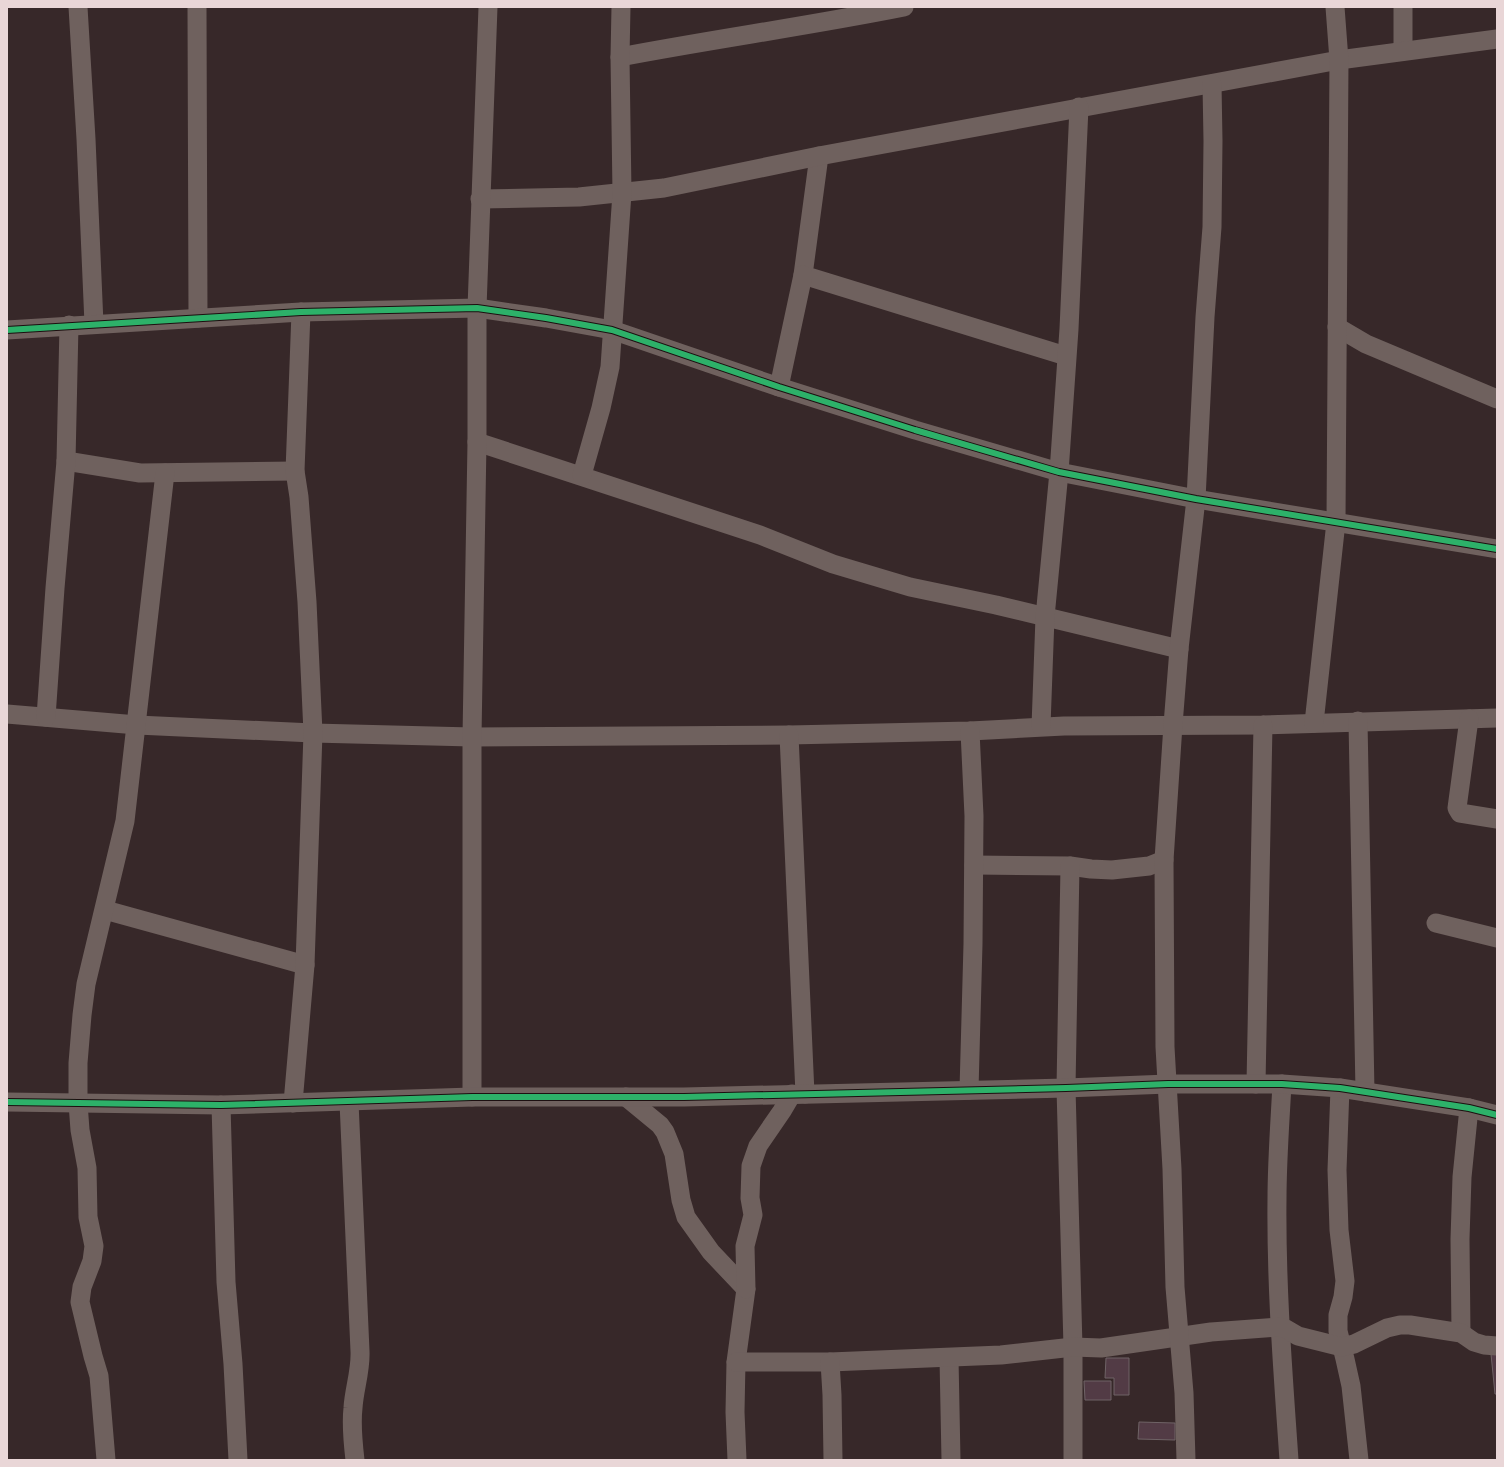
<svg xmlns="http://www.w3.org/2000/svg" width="1504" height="1467" viewBox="0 0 1504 1467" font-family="'PT Serif',serif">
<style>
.building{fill:#523b45;stroke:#6f6366}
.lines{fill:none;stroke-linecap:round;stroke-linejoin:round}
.minor{stroke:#6f615e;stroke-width:19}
.cycleway-casing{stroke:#1c0f10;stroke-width:8}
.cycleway{stroke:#2db169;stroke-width:6}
</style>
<rect width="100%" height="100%" fill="#372829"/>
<g class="building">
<polygon points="1491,1354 1497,1354 1497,1394 1495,1394"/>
<polygon points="1106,1358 1129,1358 1129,1395 1114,1395 1114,1378 1105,1378"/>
<polygon points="1084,1381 1111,1381 1111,1400 1085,1400"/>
<polygon points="1139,1422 1175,1423 1175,1440 1138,1439"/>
</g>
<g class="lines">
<g class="minor">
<polyline points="78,7 86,139 94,324"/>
<polyline points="197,7 198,318"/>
<polyline points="1403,51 1403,7"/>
<path d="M 620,57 C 714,39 809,26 904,7"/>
<polyline points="819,156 803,275 1066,356"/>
<polyline points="480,199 579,197 664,188 819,156 1339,60 1497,39"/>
<polyline points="1337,327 1366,344 1497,399"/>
<polyline points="7,330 301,312 477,308 546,318 612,330 779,387 915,430 1059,472 1196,499 1497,549"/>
<polyline points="779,387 803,275"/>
<polyline points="477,442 760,535 833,564 910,587 996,605 1179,649"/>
<polyline points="66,461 140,473 295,471"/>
<polyline points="582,475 601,408 610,367 622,193 620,57 621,7"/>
<polyline points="7,714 137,725 313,733 472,737 789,735 970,731 1064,726 1263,725 1497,718"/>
<polyline points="46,717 55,588 66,461 69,325"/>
<polyline points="1469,719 1457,808 1460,813 1497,819"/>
<polyline points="1358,721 1365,1092"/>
<polyline points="1314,723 1336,522 1339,60 1335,7"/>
<polyline points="1041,726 1045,617 1059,472 1069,329 1079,107"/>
<polyline points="789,735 805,1094"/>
<polyline points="974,865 1070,866 1091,869 1112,870 1149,866 1164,860"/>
<polyline points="1070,866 1066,1088 1073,1347 1073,1460"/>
<polyline points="105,910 305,965"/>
<polyline points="1436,923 1497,938"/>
<polyline points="1256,1084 1263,725"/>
<path d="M 1282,1084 C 1280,1122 1277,1161 1277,1199 C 1276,1286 1283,1373 1289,1460"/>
<polyline points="1340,1088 1337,1170 1339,1230 1345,1281 1343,1297 1338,1315 1338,1331 1345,1359 1351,1386 1359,1460"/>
<polyline points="969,1090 973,944 974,816 970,731"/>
<polyline points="472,1097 472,737 477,442 477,308 488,7"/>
<polyline points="626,1097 660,1125 665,1132 674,1154 681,1200 686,1217 711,1252 746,1289 736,1362 735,1412 737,1460"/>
<polyline points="7,1102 221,1105 472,1097 684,1097 1066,1088 1168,1084 1282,1084 1340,1088 1469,1108 1497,1115"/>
<path d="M 349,1102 C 352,1185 357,1268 360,1351 C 361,1371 354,1389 353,1408 C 351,1425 353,1443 355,1460"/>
<polyline points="293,1103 305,965 313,733 307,602 299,497 295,471 301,312"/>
<polyline points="221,1105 226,1282 233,1364 238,1460"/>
<polyline points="746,1289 745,1246 753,1215 750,1198 751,1166 758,1146 782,1111 792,1094"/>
<polyline points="1461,1333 1460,1239 1462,1177 1469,1108"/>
<polyline points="949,1358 951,1460"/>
<polyline points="736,1362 830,1362 1001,1355 1073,1347 1101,1348 1211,1332 1280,1327 1286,1329 1298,1336 1342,1347 1354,1344 1387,1328 1400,1325 1410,1325 1461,1333 1474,1342 1484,1345 1497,1346"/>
<polyline points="830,1362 832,1395 833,1460"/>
<polyline points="106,1460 99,1376 93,1356 80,1302 82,1287 92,1261 94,1246 88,1217 87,1168 80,1130 78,1103 78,1063 82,1015 86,984 125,821 165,473"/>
<polyline points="1186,1460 1184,1393 1175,1287 1172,1169 1165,1047 1164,860 1173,725 1179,649 1196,499 1205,317 1212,227 1213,141 1212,84"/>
</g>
<g class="cycleway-casing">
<g id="cycleway">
<polyline points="7,330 301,312 477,308 546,318 612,330 779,387 915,430 1059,472 1196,499 1497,549"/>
<polyline points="7,1102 221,1105 472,1097 684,1097 1066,1088 1168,1084 1282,1084 1340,1088 1469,1108 1497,1115"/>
</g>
</g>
<use href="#cycleway" class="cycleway"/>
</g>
<rect width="1504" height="1467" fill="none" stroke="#e9d6d7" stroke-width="16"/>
</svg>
